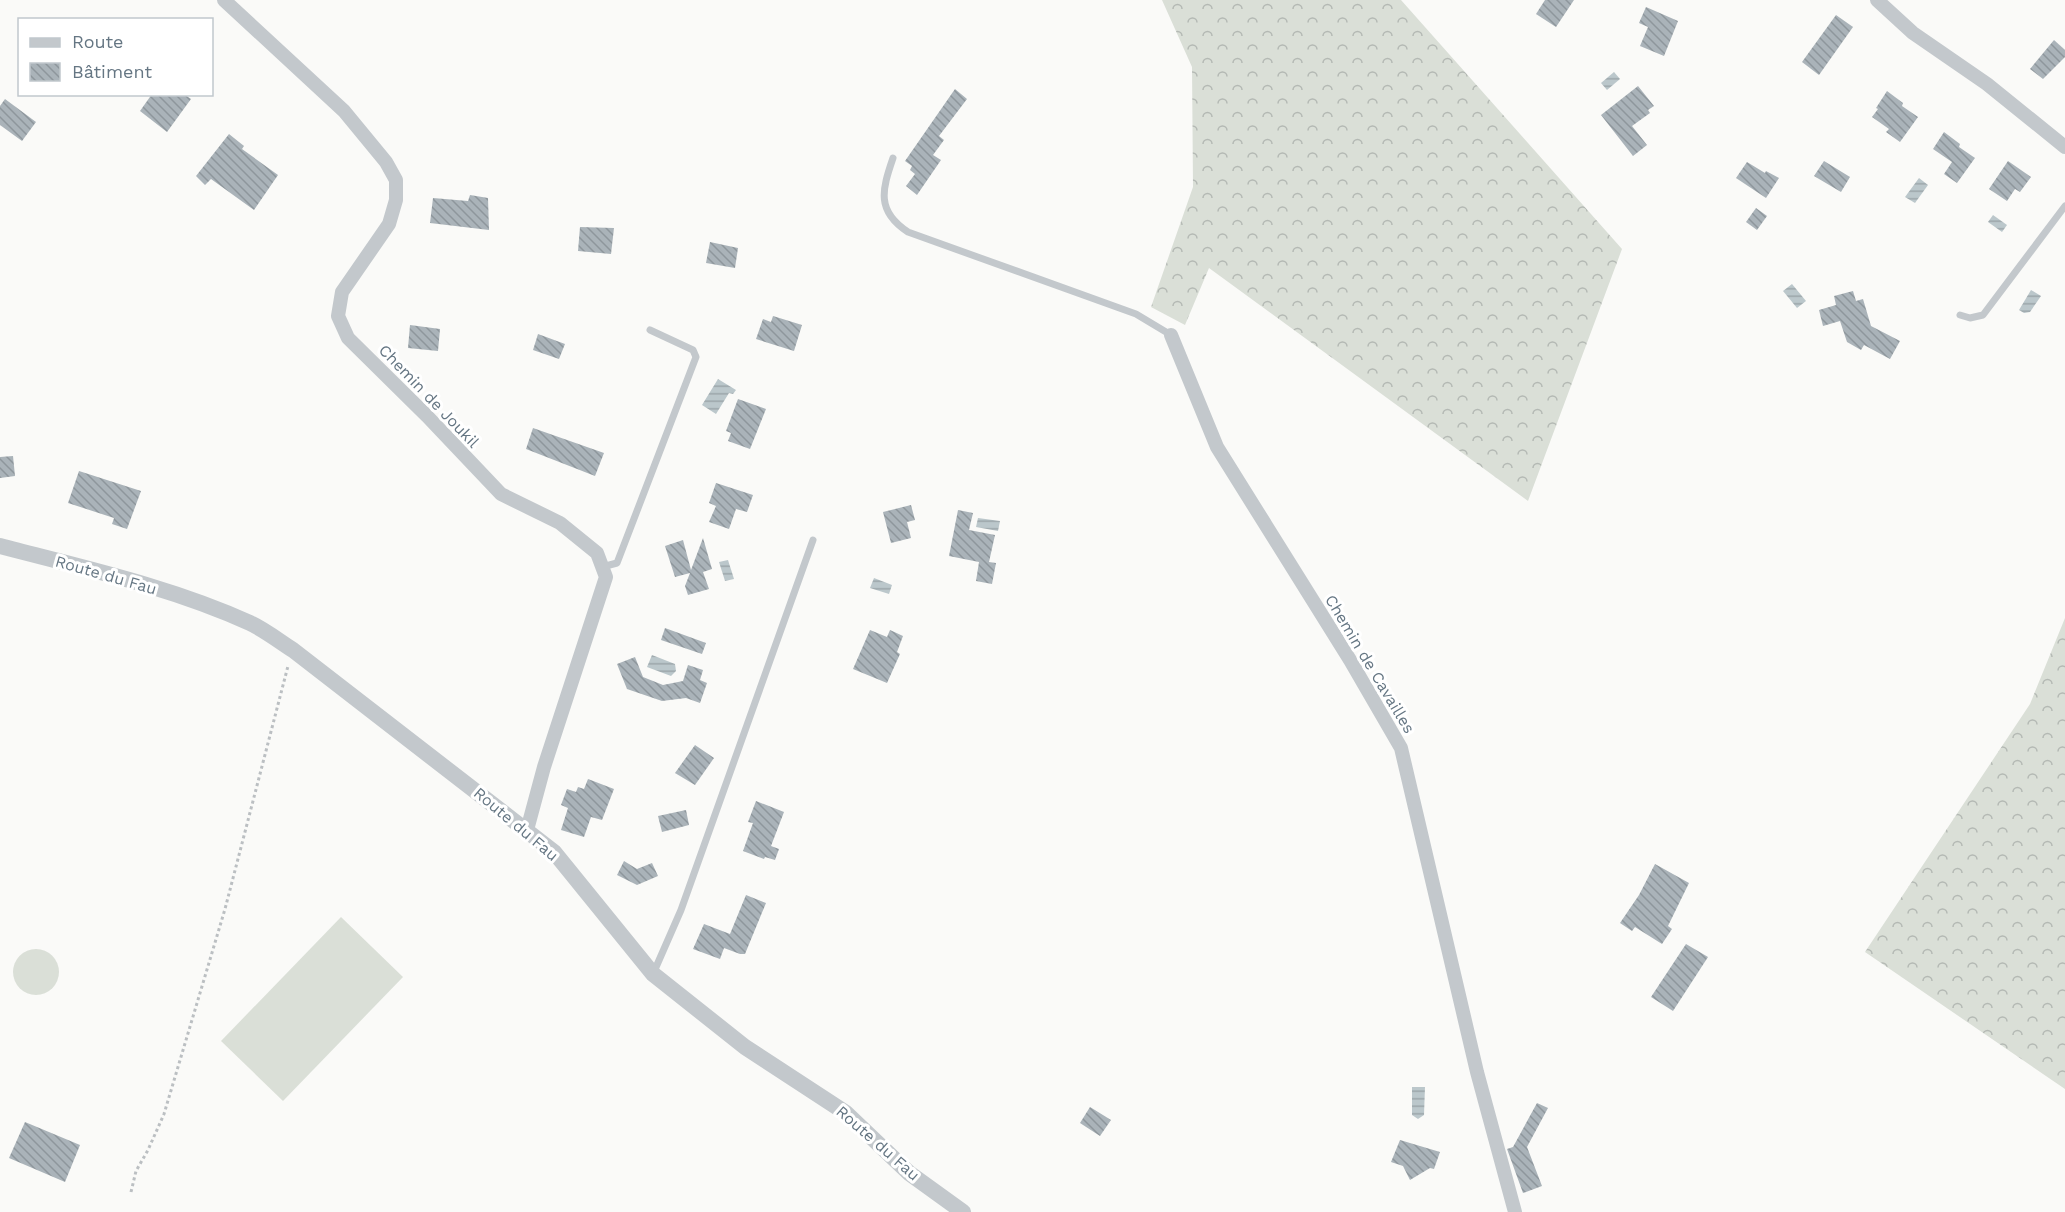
<svg xmlns="http://www.w3.org/2000/svg" width="2065" height="1212" viewBox="0 0 2065 1212" font-family="'Work Sans',sans-serif">
<style>
.forest{fill:url(#forest-crowns)}
.pitch{fill:#dadfd7}
.water{fill:url(#water-rules)}
.building{fill:url(#building-back-hatch)}
.lines{fill:none;stroke-linecap:round;stroke-linejoin:round}
.path{stroke:#bbbfc2;stroke-width:3;stroke-dasharray:3 3;stroke-linecap:butt}
.service{stroke:#c3c8cc;stroke-width:7}
.minor{stroke:#c3c8cc;stroke-width:14}
.tertiary{stroke:#c3c8cc;stroke-width:16}
.labels{text-anchor:middle;dominant-baseline:central;stroke-width:6;stroke-linejoin:round;paint-order:stroke}
.street-label{font-size:16px;fill:#657683;stroke:#fff}
</style>
<defs>
<pattern id="forest-crowns" width="20" height="18" patternUnits="userSpaceOnUse" patternTransform="scale(1.5)"><rect width="20" height="18" fill="#dadfd7"/><path d="M2 6a3 3 0 1 1 6 0M12 15a3 3 0 1 1 6 0" fill="none" stroke="#b4b9b4"/></pattern>
<pattern id="water-rules" width="6" height="5" patternUnits="userSpaceOnUse" patternTransform="scale(1.5)"><rect width="6" height="5" fill="#bbc7cb"/><path d="M0 2.5h6" fill="none" stroke="#9ca6aa"/></pattern>
<pattern id="building-back-hatch" width="6" height="6" patternUnits="userSpaceOnUse" patternTransform="scale(1.5)"><rect width="6" height="6" fill="#aab3b9"/><path d="M-1 5l2 2M0 0l6 6M5-1l2 2" fill="none" stroke="#8e969c"/></pattern>
</defs>
<rect width="100%" height="100%" fill="#fafaf8"/>
<g class="forest">
<polygon points="1162,0 1401,0 1622,249 1528,501 1209,268 1185,325 1151,307 1193,187 1192,67"/>
<polygon points="2065,618 2065,1089 1865,952 2030,704"/>
</g>
<g class="pitch">
<polygon points="341,917 403,977 283,1101 221,1041"/>
<circle cx="36" cy="972" r="23"/>
</g>
<g class="water">
<polygon points="1614,72 1620,79 1607,90 1601,83"/>
<polygon points="1919,178 1928,185 1915,203 1905,197"/>
<polygon points="1993,215 2007,225 2002,232 1988,222"/>
<polygon points="1792,284 1806,301 1797,308 1783,291"/>
<polygon points="2031,290 2041,296 2030,312 2024,313 2019,310"/>
<polygon points="718,379 736,390 733,394 729,393 716,414 702,405"/>
<polygon points="978,518 1000,521 998,531 976,527"/>
<polygon points="728,560 734,579 725,581 719,562"/>
<polygon points="874,578 892,585 889,594 870,588"/>
<polygon points="652,655 675,664 676,671 671,676 647,667"/>
<polygon points="1412,1087 1425,1087 1424,1115 1418,1119 1412,1115"/>
</g>
<g class="building">
<polygon points="1545,0 1574,0 1556,27 1536,14"/>
<polygon points="1646,7 1678,21 1664,56 1640,46 1648,27 1639,23"/>
<polygon points="1836,15 1853,27 1819,75 1802,62"/>
<polygon points="2054,40 2065,50 2065,57 2043,79 2030,69"/>
<polygon points="1638,86 1654,106 1648,110 1650,113 1632,126 1647,145 1633,156 1601,115"/>
<polygon points="955,89 967,99 939,136 944,140 933,155 941,160 917,195 906,186 915,174 910,170 912,166 905,161"/>
<polygon points="1887,91 1903,103 1902,106 1918,117 1900,142 1886,132 1889,129 1872,117 1878,109 1876,108"/>
<polygon points="152,94 184,94 191,99 167,132 140,111"/>
<polygon points="5,99 36,122 22,141 0,125 0,106"/>
<polygon points="1944,132 1960,144 1959,147 1975,158 1957,183 1944,174 1952,162 1933,149"/>
<polygon points="229,134 244,146 242,149 278,175 254,210 211,179 205,185 196,176"/>
<polygon points="1824,161 1850,177 1841,192 1814,176"/>
<polygon points="2008,161 2031,177 2020,192 2015,189 2007,201 1989,189"/>
<polygon points="1747,162 1765,173 1766,171 1779,178 1766,198 1736,178"/>
<polygon points="470,195 488,198 489,230 430,223 433,198 468,201"/>
<polygon points="1756,208 1767,216 1757,230 1746,222"/>
<polygon points="580,227 614,228 611,254 578,251"/>
<polygon points="710,242 738,248 735,268 706,263"/>
<polygon points="1853,291 1856,301 1863,299 1871,326 1900,341 1890,359 1864,345 1861,350 1847,342 1840,321 1823,326 1819,310 1836,305 1834,296"/>
<polygon points="773,316 802,325 794,351 756,339 763,319 771,322"/>
<polygon points="410,325 440,329 438,351 408,348"/>
<polygon points="538,334 565,344 559,359 533,350"/>
<polygon points="738,399 766,409 750,449 728,441 731,433 726,431"/>
<polygon points="533,428 604,453 595,476 526,449"/>
<polygon points="13,456 15,476 0,478 0,457"/>
<polygon points="79,471 141,491 127,529 112,524 114,518 68,503"/>
<polygon points="716,483 753,495 747,512 736,509 729,529 709,522 716,506 709,503"/>
<polygon points="911,505 915,520 907,522 911,538 891,543 883,512"/>
<polygon points="958,510 973,513 969,530 995,535 989,562 996,563 992,584 976,581 979,562 949,556"/>
<polygon points="703,538 712,569 703,572 709,589 688,595 685,586 690,573 675,577 665,546 683,540 691,570"/>
<polygon points="665,628 706,643 702,654 661,640"/>
<polygon points="870,630 887,637 890,630 903,636 897,652 900,654 887,683 853,669"/>
<polygon points="635,657 643,677 663,685 683,681 688,665 703,670 700,680 707,683 700,703 686,698 662,701 627,689 617,664"/>
<polygon points="695,745 714,758 695,785 675,773"/>
<polygon points="588,779 614,789 602,820 591,817 584,837 561,830 568,808 561,805 567,789 576,792 578,787 584,789"/>
<polygon points="756,801 784,812 771,846 779,849 775,860 765,857 764,859 743,851 753,823 748,822"/>
<polygon points="686,810 689,825 662,832 658,816"/>
<polygon points="624,861 637,869 652,863 658,876 637,885 617,875"/>
<polygon points="1655,864 1689,883 1668,926 1672,929 1662,944 1635,927 1632,931 1620,923 1639,895"/>
<polygon points="746,895 766,903 745,954 740,954 724,948 720,959 693,949 704,924 730,934"/>
<polygon points="1686,944 1708,957 1673,1011 1651,997"/>
<polygon points="1537,1103 1548,1108 1527,1147 1542,1186 1523,1193 1507,1149 1513,1147"/>
<polygon points="1090,1107 1111,1120 1100,1136 1080,1123"/>
<polygon points="25,1122 80,1145 65,1182 9,1158"/>
<polygon points="1400,1140 1440,1152 1434,1169 1430,1168 1410,1180 1403,1166 1391,1162"/>
</g>
<g class="lines">
<polyline class="path" points="131,1192 136,1171 148,1150 164,1114 225,909 288,666"/>
<g class="service">
<path d="M 893,158 C 882,190 876,211 908,232 L 1136,314 L 1171,335"/>
<polyline points="1960,315 1970,318 1983,315 2065,206"/>
<polyline points="602,567 617,563 696,357 693,350 650,330"/>
<polyline points="653,974 681,910 813,540"/>
</g>
<g class="minor">
<polyline points="224,0 344,111 386,162 396,180 396,200 389,224 342,292 338,316 348,338 427,416 501,494 560,523 597,553 606,577 544,767 527,830"/>
<polyline points="1877,0 1913,33 1987,84 2065,147"/>
<polyline points="1171,335 1217,447 1350,660 1401,748 1477,1072 1515,1212"/>
</g>
<path class="tertiary" d="M 0,546 C 84,568 171,587 250,623 C 265,630 279,641 293,650 L 554,852 L 653,974 L 745,1047 L 846,1113 L 909,1173 L 963,1212"/>
</g>
<g class="labels">
<g class="street-label">
<text transform="translate(429 396) rotate(46)">Chemin de Joukil</text>
<text transform="translate(106 575) rotate(16)">Route du Fau</text>
<text transform="translate(1370 664) rotate(59)">Chemin de Cavailles</text>
<text transform="translate(516 824) rotate(40)">Route du Fau</text>
<text transform="translate(878 1143) rotate(41)">Route du Fau</text>
</g>
</g>
<rect x="18" y="18" width="195" height="78" fill="#ffffff" stroke="#c1c8cd" stroke-width="1.5"/>
<rect x="30" y="38" width="30" height="9" fill="#c3c8cc" stroke="#c1c8cd" stroke-width="1.5"/>
<text x="72" y="48" font-size="18" fill="#657683">Route</text>
<rect x="30" y="63" width="30" height="18" fill="url(#building-back-hatch)" stroke="#c1c8cd" stroke-width="1.5"/>
<text x="72" y="78" font-size="18" fill="#657683">Bâtiment</text>
</svg>
